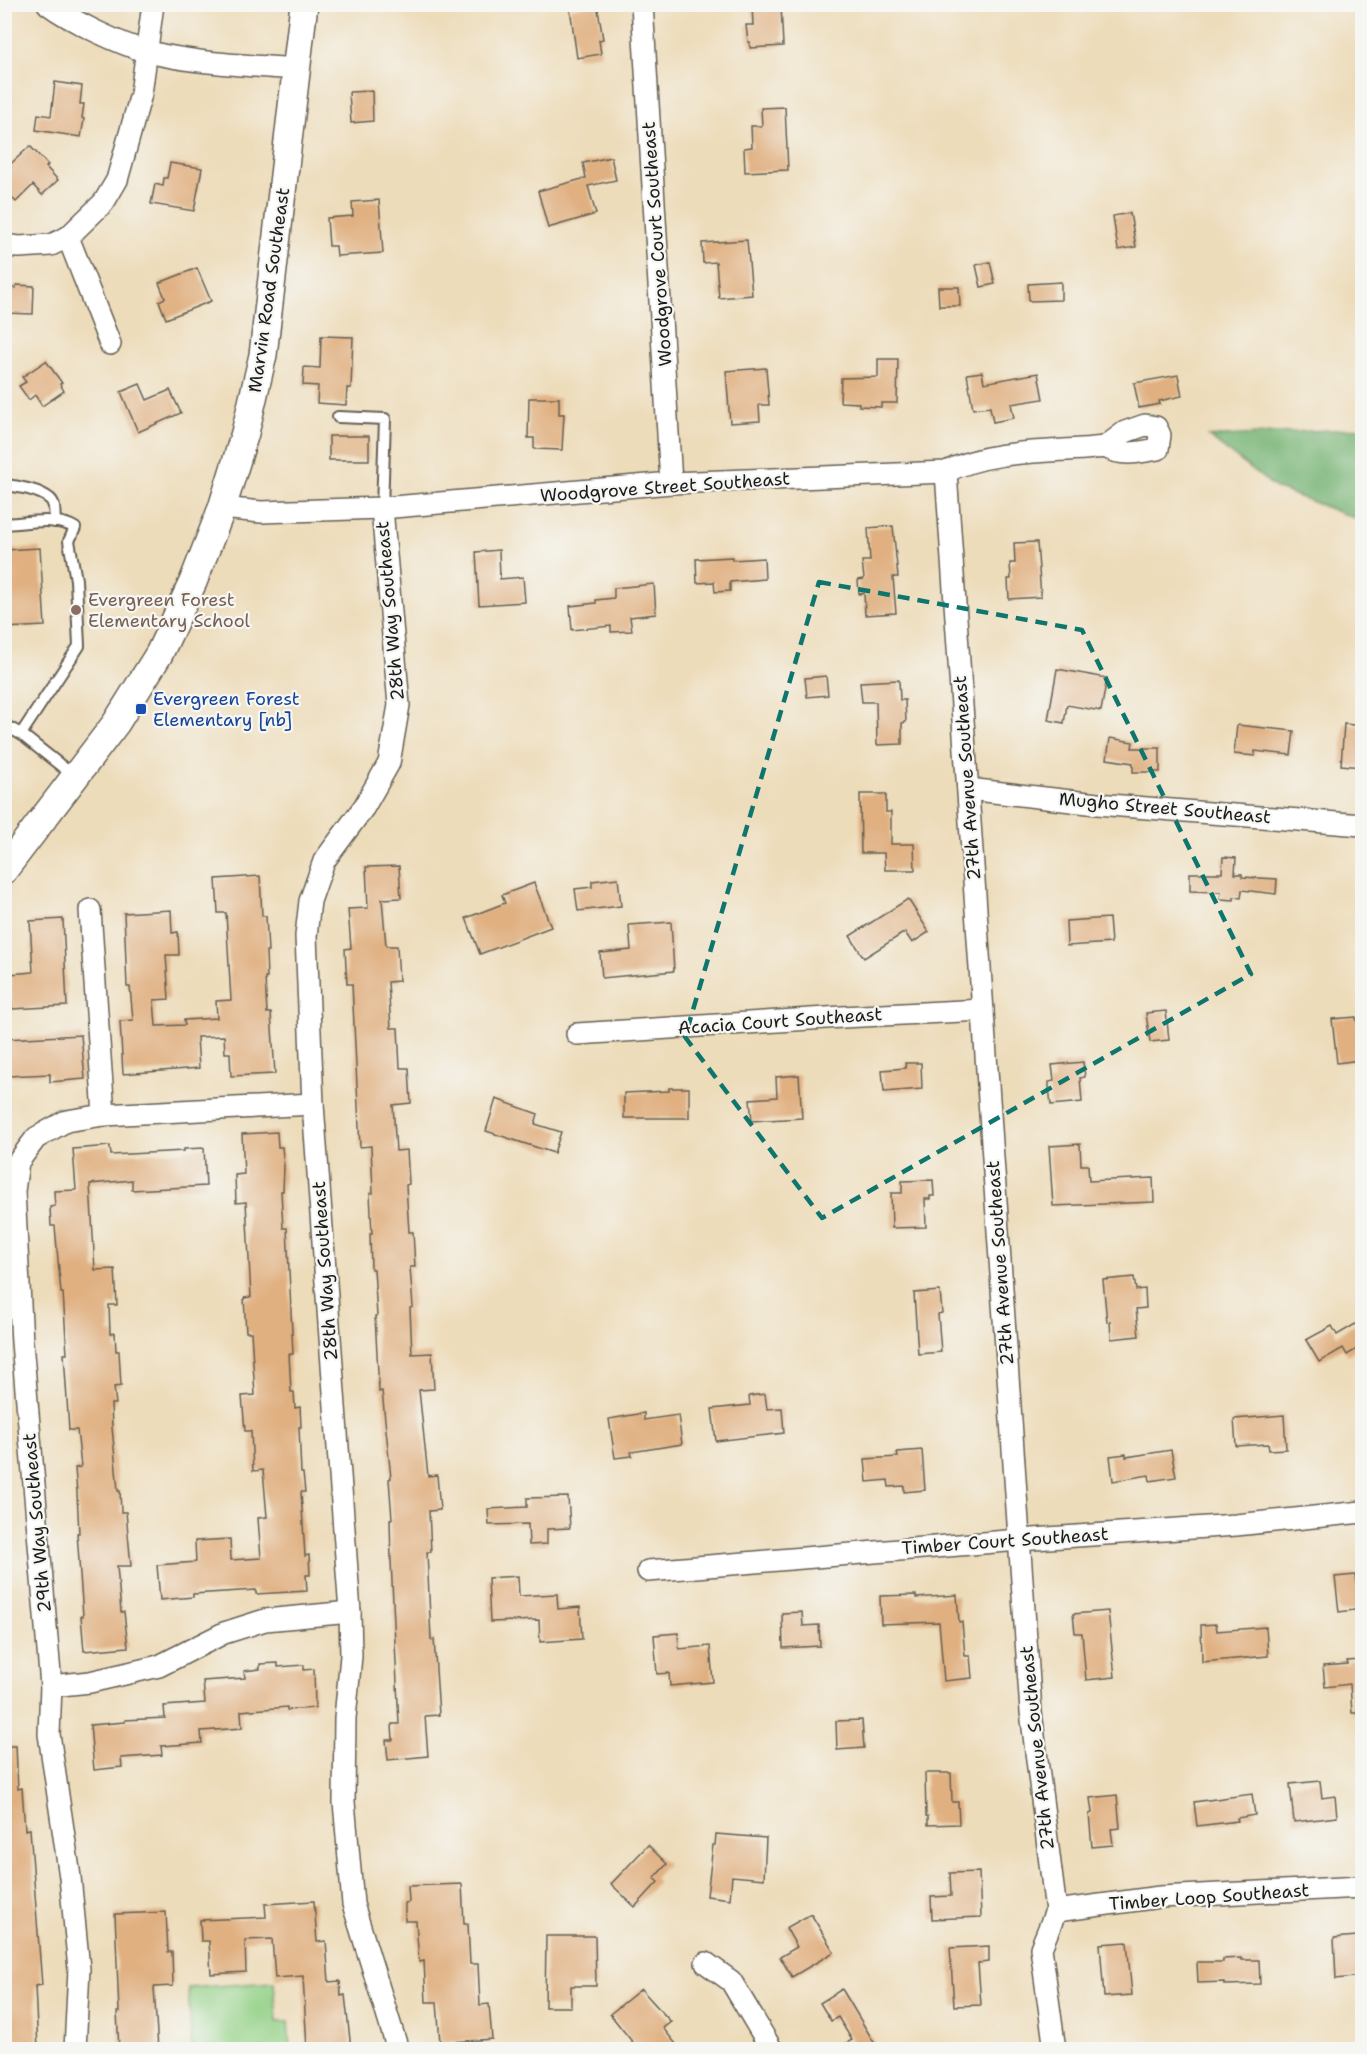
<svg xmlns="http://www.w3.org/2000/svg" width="1367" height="2054" viewBox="0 0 1367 2054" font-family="'Shantell Sans',sans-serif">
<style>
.green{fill:#92d085;stroke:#577650;stroke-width:1.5}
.forest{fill:#75b272;stroke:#486747;stroke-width:1.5}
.building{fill:#e0b081}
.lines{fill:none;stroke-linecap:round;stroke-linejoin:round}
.service-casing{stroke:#655f53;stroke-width:14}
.minor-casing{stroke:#655f53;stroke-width:24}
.tertiary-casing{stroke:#655f53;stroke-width:30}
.service{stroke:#fff;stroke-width:10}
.minor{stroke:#fff;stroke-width:21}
.tertiary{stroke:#fff;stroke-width:27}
.marked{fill:none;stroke:#0f766e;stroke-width:4.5;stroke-dasharray:12 8;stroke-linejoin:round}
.education-dot{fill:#8d6e63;stroke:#f6f6f2;stroke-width:2}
.transit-dot{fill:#1a4fb4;stroke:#f6f6f2;stroke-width:2}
.labels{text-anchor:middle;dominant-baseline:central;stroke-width:4.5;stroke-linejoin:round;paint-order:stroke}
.street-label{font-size:18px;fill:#1c1c1c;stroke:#f6f6f2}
.education-label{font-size:18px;fill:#785e54;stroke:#f6f6f2;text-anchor:start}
.transit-label{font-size:18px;fill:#164399;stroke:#f6f6f2;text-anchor:start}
</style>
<rect width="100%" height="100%" fill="#f6f6f2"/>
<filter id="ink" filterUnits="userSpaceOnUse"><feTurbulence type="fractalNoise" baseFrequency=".0167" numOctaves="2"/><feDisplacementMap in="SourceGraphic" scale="12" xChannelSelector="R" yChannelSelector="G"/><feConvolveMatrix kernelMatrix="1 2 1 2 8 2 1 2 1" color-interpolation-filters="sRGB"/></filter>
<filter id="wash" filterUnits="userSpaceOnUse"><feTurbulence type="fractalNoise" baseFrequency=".008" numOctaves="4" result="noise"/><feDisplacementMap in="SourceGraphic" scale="24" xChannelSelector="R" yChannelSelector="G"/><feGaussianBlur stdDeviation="1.35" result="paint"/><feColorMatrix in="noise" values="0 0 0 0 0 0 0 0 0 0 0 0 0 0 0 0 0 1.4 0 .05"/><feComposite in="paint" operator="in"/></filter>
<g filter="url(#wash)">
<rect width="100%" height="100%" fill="#eddcba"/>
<polygon class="green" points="274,1982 277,2022 288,2022 290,2049 192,2049 188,1988"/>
<polygon class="forest" points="1362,428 1362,521 1276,488 1209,437"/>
<g id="blocks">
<g class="building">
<polygon points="597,4 603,39 599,40 601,54 577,58 570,8"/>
<polygon points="754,4 781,4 783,46 750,48 750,42 748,42 746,25 753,25 752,5"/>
<polygon points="55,82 82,86 80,104 84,104 82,118 84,119 81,137 36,130 38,114 51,116"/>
<polygon points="372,91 373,121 351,123 349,92"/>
<polygon points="785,107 788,170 745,172 744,148 752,147 751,126 762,126 761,108"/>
<polygon points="30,146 48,165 46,167 58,180 42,195 33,185 16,202 4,190 4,170"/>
<polygon points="611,157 616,180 588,186 596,214 548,228 538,191 586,178 583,163"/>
<polygon points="170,163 202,168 194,211 151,204 155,184 163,186 164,178 167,178"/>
<polygon points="379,200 383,253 337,256 336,246 329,246 327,218 353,216 352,202"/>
<polygon points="1130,213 1136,247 1118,250 1113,216"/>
<polygon points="747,240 752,295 719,298 716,262 703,263 702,243"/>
<polygon points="990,262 995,284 981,287 976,265"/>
<polygon points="197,268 211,301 166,319 159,301 165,298 159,283"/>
<polygon points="1061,282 1061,300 1029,301 1028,284"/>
<polygon points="16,285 34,286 33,314 4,313 4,287 16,288"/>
<polygon points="938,287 959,287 960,306 939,306"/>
<polygon points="321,336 353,337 351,388 347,388 346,405 317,403 318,386 303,385 304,367 320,368"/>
<polygon points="878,359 898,359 897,403 881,403 881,407 859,406 859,403 840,402 841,378 878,377"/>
<polygon points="46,361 62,383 60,384 64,391 42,406 35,395 29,400 19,386 26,382 22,377"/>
<polygon points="766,368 769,405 759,405 760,421 730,423 726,371"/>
<polygon points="982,372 984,383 1038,373 1043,399 1011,404 1014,418 993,422 990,407 973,409 967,374"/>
<polygon points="1178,375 1182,396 1159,401 1160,404 1139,408 1134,383"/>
<polygon points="140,384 147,400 170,390 181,413 138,432 121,392"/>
<polygon points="529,398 559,398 559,414 564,414 562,450 534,449 534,438 528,438"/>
<rect x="329" y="436" width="40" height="24"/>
<polygon points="893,526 898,577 893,577 896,613 865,615 864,593 859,594 858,580 864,579 862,561 870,561 868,528"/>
<polygon points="1037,542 1041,597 1009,599 1008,579 1011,579 1010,563 1015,563 1014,543"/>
<polygon points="40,548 45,626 4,628 4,550"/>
<polygon points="499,550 500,579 523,577 525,602 479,605 476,552"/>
<polygon points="732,557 732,560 764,558 765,579 730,582 730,591 715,592 714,582 697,583 696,559"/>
<polygon points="654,584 656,614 630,617 632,631 611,632 611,626 572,630 570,606 596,603 596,600 614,598 614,588"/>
<polygon points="1057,669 1107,678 1101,711 1067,705 1064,723 1048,720"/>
<polygon points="826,676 828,695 807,697 805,678"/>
<polygon points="899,680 900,700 905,700 906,722 902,723 902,744 877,745 876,702 862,702 860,682"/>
<polygon points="1344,724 1362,726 1362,767 1341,765"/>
<polygon points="1237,725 1294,731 1291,755 1255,751 1255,756 1234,754"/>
<polygon points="1110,738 1133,742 1132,748 1160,748 1160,772 1133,772 1133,763 1107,759"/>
<polygon points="860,794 886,794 886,812 891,812 891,844 914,844 915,870 885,870 884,853 861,853"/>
<polygon points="1223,857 1236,858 1235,874 1242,874 1242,877 1277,879 1276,894 1242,890 1241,898 1234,897 1234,900 1220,899 1221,892 1190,891 1190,873 1222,873"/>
<polygon points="399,866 401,898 382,899 386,946 397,946 399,981 388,982 391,1028 398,1028 400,1068 409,1068 411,1103 393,1105 396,1151 407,1150 409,1184 406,1185 409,1232 413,1232 415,1267 410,1267 413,1307 410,1308 412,1354 432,1353 434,1389 419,1390 428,1476 437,1475 440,1510 429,1511 431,1552 427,1552 431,1640 434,1639 439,1715 425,1716 428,1756 388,1760 386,1740 393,1740 392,1724 399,1724 391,1561 390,1519 392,1519 389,1479 391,1478 382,1391 379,1392 375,1316 377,1316 374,1269 371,1269 370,1234 372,1234 370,1193 373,1193 371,1146 360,1147 352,984 347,984 345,949 351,948 348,909 368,908 366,867"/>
<polygon points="260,876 262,916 266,916 268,951 266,951 267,978 265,978 267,1013 271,1013 275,1074 231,1076 230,1053 225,1053 224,1036 197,1037 199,1068 123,1074 120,1021 133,1020 130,987 127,987 124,913 171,910 172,933 178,932 179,955 166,955 169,999 154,1000 156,1026 185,1025 184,1020 217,1018 216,1001 231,1000 226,913 218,913 216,879"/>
<polygon points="618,878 621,906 578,911 575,889 592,887 592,881"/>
<polygon points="534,883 551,927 480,954 466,918 505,903 502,895"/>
<polygon points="908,899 929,932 912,943 905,932 864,958 850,936"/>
<polygon points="1109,918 1111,943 1067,946 1066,921"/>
<polygon points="63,919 67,1006 12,1009 10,974 33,972 30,921"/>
<polygon points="671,922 674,971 602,978 600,953 631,950 629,925"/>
<polygon points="1166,1011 1169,1040 1150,1042 1146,1013"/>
<polygon points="1356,1017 1357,1024 1362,1024 1362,1055 1360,1055 1360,1060 1337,1063 1332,1019"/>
<polygon points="81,1035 85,1079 50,1082 50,1074 8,1076 6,1039"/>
<polygon points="1083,1062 1085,1077 1080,1078 1082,1102 1051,1105 1049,1087 1049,1082 1054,1081 1052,1065"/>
<polygon points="905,1063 921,1063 922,1089 884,1092 882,1070 906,1068"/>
<polygon points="799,1075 802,1118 752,1121 750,1099 777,1097 776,1077"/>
<polygon points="669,1088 689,1088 689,1118 624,1118 624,1093 669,1091"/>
<polygon points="496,1099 538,1114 535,1124 561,1132 554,1153 486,1131"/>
<polygon points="277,1132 278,1147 282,1147 284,1166 283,1191 281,1191 283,1228 287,1228 288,1248 293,1354 289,1354 291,1392 294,1392 295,1408 300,1407 301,1427 299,1427 301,1473 303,1473 305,1492 301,1492 305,1556 309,1555 310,1575 306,1575 307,1591 256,1594 256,1590 193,1594 193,1597 160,1600 157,1565 196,1562 195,1541 230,1539 231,1560 261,1558 258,1518 267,1517 263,1470 253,1471 251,1431 245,1431 242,1396 255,1395 251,1332 246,1332 244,1298 251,1297 246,1202 236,1203 235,1175 244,1174 242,1134"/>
<polygon points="1080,1144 1081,1165 1088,1165 1089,1181 1153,1178 1154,1202 1053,1206 1049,1146"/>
<polygon points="110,1146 111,1155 184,1151 184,1149 204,1148 206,1186 132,1190 132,1180 90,1184 95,1270 115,1269 117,1305 109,1305 110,1334 115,1333 116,1351 119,1351 121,1386 114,1387 116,1404 111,1404 112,1427 118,1491 120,1491 121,1512 126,1512 131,1566 117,1566 121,1612 124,1612 128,1647 84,1651 81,1616 83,1616 77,1533 79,1533 77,1493 75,1468 81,1467 77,1430 69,1430 64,1354 67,1354 63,1293 61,1293 55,1226 51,1226 50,1207 55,1206 54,1191 76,1190 73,1149"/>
<polygon points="933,1180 934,1196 930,1196 930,1199 925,1199 926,1227 892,1228 891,1193 902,1193 902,1181"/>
<polygon points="1134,1277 1136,1290 1145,1289 1146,1308 1136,1309 1139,1336 1111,1339 1110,1321 1107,1322 1103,1280"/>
<polygon points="940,1291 942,1313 938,1314 941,1352 918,1354 914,1293"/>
<polygon points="1362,1320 1362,1346 1347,1355 1343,1348 1319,1362 1306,1340 1332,1326 1337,1335"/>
<polygon points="765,1394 767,1409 782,1408 784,1433 716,1441 712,1409 750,1405 749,1396"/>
<polygon points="644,1413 644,1420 678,1415 682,1444 631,1452 632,1456 615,1458 609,1419"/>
<polygon points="1284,1415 1286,1449 1269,1450 1268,1444 1236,1446 1234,1419"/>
<polygon points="922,1450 925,1490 904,1492 904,1486 889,1487 888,1480 867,1482 865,1459 898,1457 897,1452"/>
<polygon points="1171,1450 1176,1477 1150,1481 1149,1475 1113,1481 1110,1456 1126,1454 1126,1457"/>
<polygon points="568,1497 570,1528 547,1529 547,1544 529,1545 528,1524 489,1525 488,1509 527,1507 527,1498"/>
<polygon points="1355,1575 1356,1583 1362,1583 1362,1609 1339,1612 1335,1577"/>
<polygon points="518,1576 519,1596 557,1594 558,1609 580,1607 582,1639 540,1642 539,1620 490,1622 488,1578"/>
<polygon points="916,1595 916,1598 957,1595 959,1622 962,1622 965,1656 970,1656 972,1678 944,1681 939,1622 881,1624 880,1596"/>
<polygon points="1108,1611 1115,1677 1086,1680 1082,1633 1075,1633 1073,1614"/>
<polygon points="802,1612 803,1626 819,1625 820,1646 783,1648 782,1613"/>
<polygon points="1216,1624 1217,1631 1266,1627 1268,1656 1202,1662 1201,1625"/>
<polygon points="678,1633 679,1649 710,1646 713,1682 670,1686 669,1673 657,1674 654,1635"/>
<polygon points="1362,1660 1362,1713 1352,1713 1350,1684 1325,1687 1323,1666 1348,1664 1347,1661"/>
<polygon points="278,1663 278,1667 304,1665 304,1670 314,1669 315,1708 287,1710 287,1707 241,1711 242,1728 201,1731 202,1743 161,1746 162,1755 121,1758 122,1767 94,1770 90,1725 125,1722 125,1720 165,1718 164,1706 205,1703 203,1681 245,1678 244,1671 260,1669 260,1664"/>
<polygon points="862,1720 864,1748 837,1750 836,1721"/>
<polygon points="4,1746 16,1746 18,1789 22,1788 25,1830 30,1829 42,1985 35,1986 38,2049 4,2049"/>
<polygon points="925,1773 951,1773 952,1802 958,1802 959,1824 928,1825 928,1816 926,1816"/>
<polygon points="1320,1781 1322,1798 1335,1796 1337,1817 1294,1822 1290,1784"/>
<polygon points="1252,1794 1255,1815 1237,1818 1238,1821 1197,1826 1194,1802"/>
<polygon points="1117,1795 1120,1828 1111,1829 1113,1845 1092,1847 1089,1814 1092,1813 1090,1798"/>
<polygon points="716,1834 766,1838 764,1879 732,1876 730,1899 707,1896 713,1845 715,1845"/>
<polygon points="648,1845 667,1864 654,1878 658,1882 635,1907 611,1884"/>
<polygon points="979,1872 981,1917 932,1919 931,1897 951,1896 950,1873"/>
<polygon points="462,1884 464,1924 468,1924 470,1964 478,1964 480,2005 489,2004 492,2039 440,2043 437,2002 426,2002 424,1961 419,1962 416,1921 405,1921 405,1903 409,1902 408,1886"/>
<polygon points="314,1901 317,1942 326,1941 329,1982 340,1981 341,1996 345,1995 351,2049 307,2049 303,1976 275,1978 272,1939 245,1940 246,1972 211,1974 209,1941 201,1941 200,1920 266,1917 265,1904"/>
<polygon points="166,1912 168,1952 172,1952 173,1986 154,1987 158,2049 119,2049 117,2012 119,2012 115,1914"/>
<polygon points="811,1914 834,1952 792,1977 780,1957 797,1947 786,1928"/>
<polygon points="546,1936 595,1936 596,1986 571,1986 571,2007 545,2007"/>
<polygon points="1357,1936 1358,1954 1362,1954 1362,1976 1336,1979 1334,1938"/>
<polygon points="1127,1942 1132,1995 1104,1997 1100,1944"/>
<polygon points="989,1946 989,1962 978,1963 981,2005 954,2006 950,1948"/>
<polygon points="1241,1958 1241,1960 1259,1960 1260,1984 1224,1985 1224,1982 1198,1983 1197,1962 1223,1962 1223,1959"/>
<polygon points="641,1989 671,2022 663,2028 680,2049 638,2049 610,2014"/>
<polygon points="842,1989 878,2049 836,2049 852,2040 838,2017 831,2021 820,2003"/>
</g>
</g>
</g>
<g filter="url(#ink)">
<use href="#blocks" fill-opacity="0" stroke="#655f53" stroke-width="1.5"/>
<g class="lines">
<g class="service-casing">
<g id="service">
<polyline points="338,417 385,419 382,508"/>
<path d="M 4,485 C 17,486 40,490 50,499 C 56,504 54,515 55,522"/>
<path d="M 4,524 C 26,523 57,516 75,528 L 69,541 L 76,580 L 79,646 L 21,734"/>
<polyline points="4,725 21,734 74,776"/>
</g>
</g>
<g class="minor-casing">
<g id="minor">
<path d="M 48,4 C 71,21 121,45 149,52 C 197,64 248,65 297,69"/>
<polyline points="642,4 671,483"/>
<polyline points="68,237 110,344"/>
<polyline points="4,245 19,247 51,245 68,237 104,202 117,180 141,94 153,4"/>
<path d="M 1145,425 L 1156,427 L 1160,435 L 1158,449 C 1140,452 1123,457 1105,447 L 1125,432 Z"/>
<polyline points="946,472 1031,1712 1056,1911 1041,1948 1055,2050"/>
<path d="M 222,508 L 261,512 L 382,508 L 671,483 L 946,472 C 991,448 1055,453 1105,447"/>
<polyline points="382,508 399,705 389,763 364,807 324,861 310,901 306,936 313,1104 350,1612 351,1656 345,1718 344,1802 353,1904 398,2050"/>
<polyline points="968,789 1097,804 1362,825"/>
<polyline points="90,910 104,1115"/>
<polyline points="577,1034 842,1017 983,1010"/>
<polyline points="648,1571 1019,1540 1236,1525 1362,1512"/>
<polyline points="51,1686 90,1682 159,1666 224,1633 265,1620 350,1612"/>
<polyline points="1056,1911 1160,1897 1362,1887"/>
<polyline points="706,1963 731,1981 772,2050"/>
<polyline points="75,2050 79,1969 70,1877 49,1734 51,1686 22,1342 14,1191 18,1162 36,1138 66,1121 104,1115 313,1104"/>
</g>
</g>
<g class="tertiary-casing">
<polyline id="tertiary" points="4,870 116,723 159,654 193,582 222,508 245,433 263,355 304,4"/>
</g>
<use href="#service" class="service"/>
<use href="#minor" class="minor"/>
<use href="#tertiary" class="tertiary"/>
</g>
</g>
<path class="marked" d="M 819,582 L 1082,630 L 1251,974 L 822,1218 L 685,1037 Z"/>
<circle class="education-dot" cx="76" cy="610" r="6"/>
<rect class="transit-dot" x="135" y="703" width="12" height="12" rx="3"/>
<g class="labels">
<g class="street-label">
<text transform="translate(657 244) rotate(-94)">Woodgrove Court Southeast</text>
<text transform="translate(269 290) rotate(-82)">Marvin Road Southeast</text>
<text transform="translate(665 487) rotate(-4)">Woodgrove Street Southeast</text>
<text transform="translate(390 611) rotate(-95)">28th Way Southeast</text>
<text transform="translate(967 778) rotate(-94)">27th Avenue Southeast</text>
<text transform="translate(1165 808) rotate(5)">Mugho Street Southeast</text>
<text transform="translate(780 1021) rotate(-4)">Acacia Court Southeast</text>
<text transform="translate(1000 1263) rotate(-94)">27th Avenue Southeast</text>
<text transform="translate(325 1271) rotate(-94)">28th Way Southeast</text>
<text transform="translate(37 1523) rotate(-95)">29th Way Southeast</text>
<text transform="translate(1005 1541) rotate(-4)">Timber Court Southeast</text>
<text transform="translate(1037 1748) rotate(-96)">27th Avenue Southeast</text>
<text transform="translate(1209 1897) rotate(-4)">Timber Loop Southeast</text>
</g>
<g class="education-label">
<text x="88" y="600">Evergreen Forest<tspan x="88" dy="21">Elementary School</tspan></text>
</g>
<g class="transit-label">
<text x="153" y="699">Evergreen Forest<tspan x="153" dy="21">Elementary [nb]</tspan></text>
</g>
</g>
<rect width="1367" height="2054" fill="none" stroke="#f6f6f2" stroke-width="24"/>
</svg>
